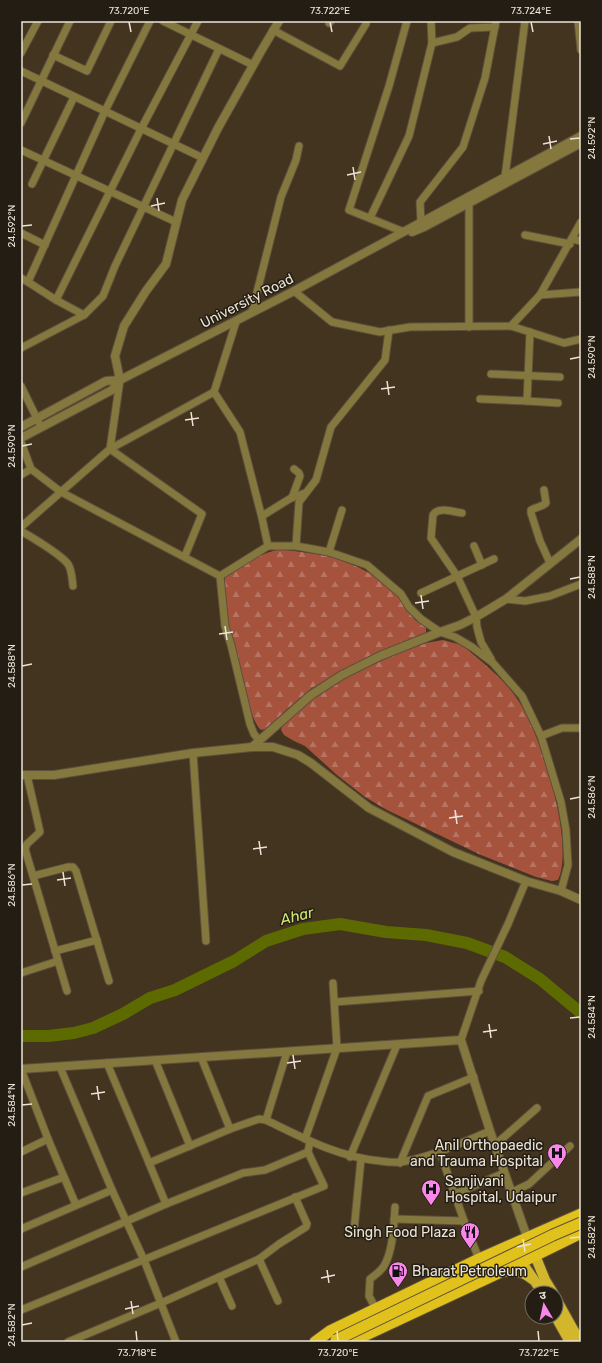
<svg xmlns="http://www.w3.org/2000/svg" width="602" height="1363" viewBox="0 0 602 1363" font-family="Rubik,'Noto Sans Devanagari',sans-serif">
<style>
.forest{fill:url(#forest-firs)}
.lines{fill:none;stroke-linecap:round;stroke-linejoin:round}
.river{stroke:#5c6a00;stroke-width:12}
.minor-casing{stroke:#5d503c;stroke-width:9}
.tertiary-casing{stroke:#5d503c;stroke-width:10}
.primary-casing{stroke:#5d503c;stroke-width:12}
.trunk-casing{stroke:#5d503c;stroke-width:13}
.minor{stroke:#84783e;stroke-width:7}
.tertiary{stroke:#84783e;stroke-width:8}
.primary{stroke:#d2b62c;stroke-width:10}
.trunk{stroke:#e1c21c;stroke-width:11}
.trunk-bridge-casing{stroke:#5d503c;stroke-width:13;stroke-linecap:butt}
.trunk-bridge{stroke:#e1c21c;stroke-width:11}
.ticks{fill:none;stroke:#ece3d6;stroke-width:1.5}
.labels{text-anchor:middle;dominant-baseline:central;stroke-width:3;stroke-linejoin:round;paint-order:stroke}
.street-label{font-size:14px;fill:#ece3d6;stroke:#231d13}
.poi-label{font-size:14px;fill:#ece3d6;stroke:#231d13;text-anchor:end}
.water-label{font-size:15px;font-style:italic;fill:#d3e873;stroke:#231d13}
.neatline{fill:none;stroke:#ece3d6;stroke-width:1.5}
.ticks-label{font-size:10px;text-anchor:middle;fill:#ece3d6}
</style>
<defs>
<pattern id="forest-firs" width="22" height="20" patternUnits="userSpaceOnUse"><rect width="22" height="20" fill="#a6533e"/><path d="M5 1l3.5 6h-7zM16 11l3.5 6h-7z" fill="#b77462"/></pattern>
</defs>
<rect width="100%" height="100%" fill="#42341f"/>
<g class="forest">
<path d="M 280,549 L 330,556 L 358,567 L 382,580 L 402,599 L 415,620 L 426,627 L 426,633 L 423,637 L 370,657 L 312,688 L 286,710 L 267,729 L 261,730 C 249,720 240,666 235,648 C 233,640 229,633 227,625 C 225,609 225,594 225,578 C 242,563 257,555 280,549 Z"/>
<path d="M 443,640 C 449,642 457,643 463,646 C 468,649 471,653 475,656 C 491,669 511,687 521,705 C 542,739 575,844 558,880 L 552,881 L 536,877 L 481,855 L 387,810 L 365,797 L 337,775 L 305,746 L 294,741 L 284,735 L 281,730 L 284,722 L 293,713 L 326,689 L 345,678 L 398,653 L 426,643 Z"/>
</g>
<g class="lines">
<polyline class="river" points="21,1036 48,1036 74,1033 93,1028 123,1014 150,998 175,990 234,961 266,941 303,929 340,924 386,932 426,935 467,943 505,957 540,979 581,1013"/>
<g class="minor-casing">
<g id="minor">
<polyline points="163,21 253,65"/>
<polyline points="578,21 581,50"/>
<polyline points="329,23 331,21"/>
<polyline points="273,30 340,66 366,24"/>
<polyline points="432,43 457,37 470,28 495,27"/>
<polyline points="21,53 38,21"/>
<polyline points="53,55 87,71 111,21"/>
<polyline points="21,71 203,158"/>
<polyline points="21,123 70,21"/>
<polyline points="21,150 176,222"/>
<polyline points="505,177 525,21"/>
<polyline points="32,184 74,97"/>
<polyline points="469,203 469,327"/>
<polyline points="370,218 409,136 432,43 431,21"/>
<polyline points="421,222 420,202 463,147 485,78 496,21"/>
<polyline points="404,232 349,210 389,86 407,21"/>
<polyline points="21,233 45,245"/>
<polyline points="525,235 570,244"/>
<polyline points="572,239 581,241"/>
<polyline points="21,278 28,282 105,111 150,21"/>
<polyline points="28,282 56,300 141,129 198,21"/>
<polyline points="294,291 332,322 380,332 410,327 511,326 540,295 581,222"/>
<polyline points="540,295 581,292"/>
<polyline points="252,312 281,197 296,160 299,146"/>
<polyline points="84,315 103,296 115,266 219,49"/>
<polyline points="511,326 564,343 581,339"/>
<polyline points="530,332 527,401 558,403"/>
<polyline points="21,348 84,315 56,300"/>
<polyline points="491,374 560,377"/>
<polyline points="21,386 41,427"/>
<polyline points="214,392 240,432 262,518 268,546 220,576 225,626 231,645 250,724 254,734 259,740"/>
<polyline points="480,399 527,401"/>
<polyline points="21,442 31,469 61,492 220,576"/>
<polyline points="21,475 31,469"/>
<path d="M 544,490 L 546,503 C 542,507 536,507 531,510 L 531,513 L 540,541 L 550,563"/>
<polyline points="292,498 300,476 299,473 294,469"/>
<path d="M 462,513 C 453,512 438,506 433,515 L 431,538 L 457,576 L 476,617 L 477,627 L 481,642 L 491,659"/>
<polyline points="262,516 291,498 305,493"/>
<polyline points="21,527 110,449 120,380"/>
<path d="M 21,531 C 33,538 60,554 68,564 C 72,570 72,579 73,586"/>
<polyline points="268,546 296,546 329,552 367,565 401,594 409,607 421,619 440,632 455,637 472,647 493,663 522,696 541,736 561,802 566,830 568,865 561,891"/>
<polyline points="296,546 299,502 316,480 331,427 385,360 389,330"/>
<polyline points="474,546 482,565"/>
<polyline points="329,552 342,510"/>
<polyline points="185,556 202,514 110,449 214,392 236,322"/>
<polyline points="421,593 494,559"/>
<polyline points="506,599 525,601 550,596 581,584"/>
<polyline points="541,736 562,728 581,728"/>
<polyline points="193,753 206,941"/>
<polyline points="27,775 40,832 27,844 25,849 67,991"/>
<polyline points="33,876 68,867 73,867 76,871 109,981"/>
<polyline points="55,951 97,940"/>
<polyline points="21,973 58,961"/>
<polyline points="335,1002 479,991"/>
<polyline points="461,1040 481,981 508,924 526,881"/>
<polyline points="201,1057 230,1129"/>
<polyline points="155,1060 190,1146"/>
<polyline points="107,1063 149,1163"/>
<polyline points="60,1067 112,1190 144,1260 176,1342"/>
<polyline points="266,1120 287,1052"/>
<polyline points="305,1139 337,1048 333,983"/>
<polyline points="495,1145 537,1108"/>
<polyline points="21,1152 48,1139"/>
<polyline points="440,1152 464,1221 479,1259"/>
<polyline points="350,1157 397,1045"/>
<polyline points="400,1163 428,1096 474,1077"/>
<polyline points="64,1177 76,1205"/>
<polyline points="512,1192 529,1184 570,1146"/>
<polyline points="21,1193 64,1177 48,1139 21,1069"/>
<polyline points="455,1194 504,1173"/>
<polyline points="166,1204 243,1173 265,1170 308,1152"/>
<polyline points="394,1219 464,1221"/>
<polyline points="21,1229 112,1190"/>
<polyline points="354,1230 361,1159"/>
<polyline points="259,1259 279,1244 306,1227 307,1224 295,1197"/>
<path d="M 21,1267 L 166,1204 L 149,1163 L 230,1129 L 259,1119 L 266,1120 C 303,1138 338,1157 380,1161 C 387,1162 394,1163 401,1162 C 432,1157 461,1143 490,1131"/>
<polyline points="219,1277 232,1306"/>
<path d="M 376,1309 L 369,1296 L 370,1279 C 375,1275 380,1272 384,1266 C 393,1251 394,1224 395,1207"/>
<polyline points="21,1310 324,1186 308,1152 310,1141"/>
<polyline points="68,1342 161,1303 259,1259 278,1301"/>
</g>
</g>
<g class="tertiary-casing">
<g id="tertiary">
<polyline points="412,232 424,227 581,143"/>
<polyline points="120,380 115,356 124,326 146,291 166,264 182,200 218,128 260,53 279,21"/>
<polyline points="21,427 106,381 120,380"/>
<polyline points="21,438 112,390 120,380 294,291 581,136"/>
<polyline points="252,747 311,695 342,675 380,656 440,632 460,625 476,617 506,599 581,539"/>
<polyline points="21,775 54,775 193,753 252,747 273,747 298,755 311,763 369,808 453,852 526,881 561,891 581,900"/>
<polyline points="21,1069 461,1040 490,1131 527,1237"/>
</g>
</g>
<g class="primary-casing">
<g id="primary">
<polyline points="532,1248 545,1280 553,1293"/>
<polyline points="518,1257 543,1293"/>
<path d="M 502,1272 C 514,1270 523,1271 532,1279"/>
<polyline points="556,1299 580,1342"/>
<polyline points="556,1317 570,1342"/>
</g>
</g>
<g class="trunk-casing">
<g id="trunk">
<polyline points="315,1342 330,1331 479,1259 581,1214"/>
<polyline points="351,1342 522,1262 581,1233"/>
</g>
</g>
<use href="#minor" class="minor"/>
<use href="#tertiary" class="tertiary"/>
<use href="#primary" class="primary"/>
<use href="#trunk" class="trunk"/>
<g class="trunk-bridge-casing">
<polyline id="trunk-bridge" points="336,1340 553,1235 581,1223"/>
</g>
<use href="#trunk-bridge" class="trunk-bridge"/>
</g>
<path class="ticks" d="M 129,22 L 131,32M 330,22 L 332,32M 531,22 L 533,32M 549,136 L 551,149M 570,139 L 580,138M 543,144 L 557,141M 353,167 L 355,180M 347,175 L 361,172M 157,198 L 159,211M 151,206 L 165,203M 22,226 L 32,225M 570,359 L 580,357M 387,381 L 389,395M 381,389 L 395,387M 191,412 L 193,426M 185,420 L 199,418M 22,446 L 32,444M 570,579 L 580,577M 421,595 L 423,609M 415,603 L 429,601M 225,626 L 227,640M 219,634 L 233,632M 22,666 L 32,664M 570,799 L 580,797M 455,810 L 457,824M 449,818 L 463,816M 259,841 L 261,855M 253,849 L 267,847M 63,872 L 65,886M 57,880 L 71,878M 22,885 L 32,884M 570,1018 L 580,1017M 489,1024 L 491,1038M 483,1032 L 497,1030M 293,1055 L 295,1069M 287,1063 L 301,1061M 97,1086 L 99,1100M 91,1094 L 105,1092M 22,1105 L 32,1104M 570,1238 L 580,1237M 523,1239 L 525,1252M 517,1247 L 531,1244M 327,1270 L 329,1283M 321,1278 L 335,1275M 131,1301 L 133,1314M 125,1309 L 139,1306M 22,1325 L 32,1323M 136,1331 L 137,1341M 337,1331 L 338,1341M 538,1331 L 539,1341"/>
<defs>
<g id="hospital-pin" transform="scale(1)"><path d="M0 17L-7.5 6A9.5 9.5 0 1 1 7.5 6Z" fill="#f987e9" stroke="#231d13"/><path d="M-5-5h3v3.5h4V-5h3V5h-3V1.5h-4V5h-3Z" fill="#111"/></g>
<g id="restaurant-pin" transform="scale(1)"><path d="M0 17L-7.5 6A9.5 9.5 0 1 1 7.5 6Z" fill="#f987e9" stroke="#231d13"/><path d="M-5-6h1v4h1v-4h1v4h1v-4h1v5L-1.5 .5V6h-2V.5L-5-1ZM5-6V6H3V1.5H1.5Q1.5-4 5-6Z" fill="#111"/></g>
<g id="fuel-pin" transform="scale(1)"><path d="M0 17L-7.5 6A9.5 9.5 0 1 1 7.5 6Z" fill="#f987e9" stroke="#231d13"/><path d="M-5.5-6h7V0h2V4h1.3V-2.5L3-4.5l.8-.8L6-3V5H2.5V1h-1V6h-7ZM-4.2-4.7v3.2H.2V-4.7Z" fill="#111"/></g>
</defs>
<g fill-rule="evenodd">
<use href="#hospital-pin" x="557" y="1153"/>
<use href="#hospital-pin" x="431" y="1189"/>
<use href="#restaurant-pin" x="470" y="1232"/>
<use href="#fuel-pin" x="398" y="1271"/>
</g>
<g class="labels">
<g class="street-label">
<text transform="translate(247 301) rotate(-27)">University Road</text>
</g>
<g class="poi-label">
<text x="543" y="1145">Anil Orthopaedic<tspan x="543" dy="16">and Trauma Hospital</tspan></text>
<text x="445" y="1181" text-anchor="start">Sanjivani<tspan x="445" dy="16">Hospital, Udaipur</tspan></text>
<text x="456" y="1232">Singh Food Plaza</text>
<text x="412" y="1271" text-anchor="start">Bharat Petroleum</text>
</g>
<g class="water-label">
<text transform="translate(297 916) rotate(-14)">Ahar</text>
</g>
</g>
<rect width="602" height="1363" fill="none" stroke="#231d13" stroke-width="44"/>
<g transform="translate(544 1305) rotate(351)"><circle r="19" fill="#231d13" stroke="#736c61"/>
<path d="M0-3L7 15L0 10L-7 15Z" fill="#f987e9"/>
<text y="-6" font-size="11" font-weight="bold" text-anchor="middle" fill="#ece3d6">उ</text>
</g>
<rect x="22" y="22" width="558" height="1319" class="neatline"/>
<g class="ticks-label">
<text x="129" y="14">73.720°E</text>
<text x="330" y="14">73.722°E</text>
<text x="531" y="14">73.724°E</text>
<text transform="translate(591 138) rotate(-90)" y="4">24.592°N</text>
<text transform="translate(11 226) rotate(-90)" y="4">24.592°N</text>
<text transform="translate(591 357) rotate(-90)" y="4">24.590°N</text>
<text transform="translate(11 446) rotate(-90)" y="4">24.590°N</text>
<text transform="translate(591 577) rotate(-90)" y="4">24.588°N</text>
<text transform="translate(11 666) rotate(-90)" y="4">24.588°N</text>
<text transform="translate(591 797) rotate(-90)" y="4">24.586°N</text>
<text transform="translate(11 885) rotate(-90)" y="4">24.586°N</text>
<text transform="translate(591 1017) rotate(-90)" y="4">24.584°N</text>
<text transform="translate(11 1105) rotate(-90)" y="4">24.584°N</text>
<text transform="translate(591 1237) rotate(-90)" y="4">24.582°N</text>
<text transform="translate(11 1325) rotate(-90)" y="4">24.582°N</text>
<text x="137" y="1356">73.718°E</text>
<text x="338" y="1356">73.720°E</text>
<text x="539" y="1356">73.722°E</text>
</g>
</svg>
